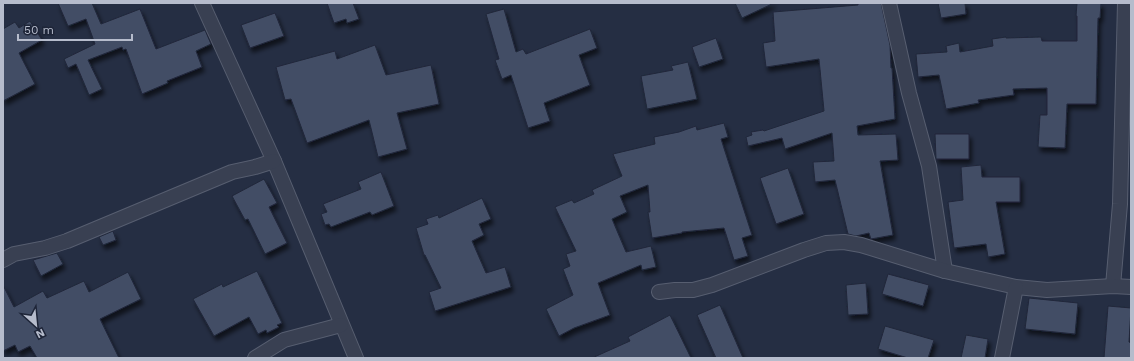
<svg xmlns="http://www.w3.org/2000/svg" width="1134" height="361" viewBox="0 0 1134 361" font-family="'Work Sans',sans-serif">
<style>
.building{fill:#434d65;stroke:#20273a;filter:url(#shadow)}
.lines{fill:none;stroke-linecap:round;stroke-linejoin:round}
.minor-casing{stroke:#575e70;stroke-width:16}
.minor{stroke:#394052;stroke-width:14}
</style>
<defs>
<filter id="shadow"><feDropShadow dx="2.5" dy="4.5" stdDeviation="2" flood-color="#0009"/></filter>
</defs>
<rect width="100%" height="100%" fill="#252e43"/>
<g class="building">
<polygon points="58,3 92,3 101,24 140,9 156,49 205,30 211,44 196,51 202,67 167,81 168,83 142,94 126,49 123,50 122,47 88,60 102,89 89,95 76,64 68,68 64,59 95,44 86,19 68,26"/>
<polygon points="327,3 353,3 359,19 347,23 346,19 334,23"/>
<polygon points="735,3 774,3 742,18"/>
<polygon points="858,3 881,3 890,45 891,68 892,68 895,119 857,126 858,135 896,134 898,160 880,161 893,235 871,239 869,233 856,236 848,234 835,180 815,182 813,162 834,161 832,133 785,149 782,138 748,146 746,137 752,135 751,132 763,130 764,131 824,111 819,59 766,67 763,43 775,41 773,12 858,5"/>
<polygon points="938,3 965,3 966,14 941,18"/>
<polygon points="1077,3 1101,3 1100,18 1098,18 1096,104 1067,104 1065,148 1038,147 1040,115 1047,115 1047,88 1013,89 1014,95 978,100 979,103 946,109 939,75 918,77 916,54 947,52 946,46 959,43 960,52 993,46 992,39 1006,37 1006,38 1041,37 1042,41 1077,41 1077,16 1076,16"/>
<polygon points="504,9 516,52 523,49 526,54 590,29 597,48 579,55 590,85 544,103 550,121 528,128 511,75 502,79 495,60 499,59 486,14"/>
<polygon points="275,13 284,36 250,48 241,25"/>
<polygon points="30,21 42,40 19,53 35,84 3,101 3,29 15,22 19,28"/>
<polygon points="716,38 723,59 699,67 692,47"/>
<polygon points="375,45 386,75 431,65 439,104 397,113 407,149 378,157 369,120 307,143 291,99 285,100 276,67 335,51 337,59"/>
<polygon points="688,62 697,99 647,109 641,76 673,70 671,66"/>
<polygon points="724,123 728,137 721,139 752,235 742,238 748,256 734,260 724,228 682,232 682,233 652,238 648,212 650,212 648,185 620,196 627,212 612,219 626,252 651,246 656,267 642,270 641,265 598,283 610,315 574,328 559,336 546,309 573,295 563,269 570,266 566,254 576,251 555,207 572,200 574,203 594,194 592,190 622,176 613,154 655,144 654,137 679,132 696,126 697,130"/>
<polygon points="935,134 969,134 969,159 936,159"/>
<polygon points="981,165 982,177 1020,177 1020,202 996,202 1005,254 988,257 986,244 954,248 948,202 963,200 961,167"/>
<polygon points="788,168 804,214 776,224 760,178"/>
<polygon points="381,172 394,206 372,215 370,212 331,227 329,224 325,225 321,214 327,212 323,204 361,189 358,182"/>
<polygon points="264,179 277,203 269,207 287,243 265,254 248,219 245,220 232,196"/>
<polygon points="482,198 491,219 479,224 484,235 472,241 486,273 505,267 511,287 435,311 429,292 441,288 425,255 424,255 416,228 428,224 426,219 438,215 439,218"/>
<polygon points="113,231 116,240 103,245 99,237"/>
<polygon points="57,253 63,264 41,276 33,260"/>
<polygon points="257,271 282,323 277,325 279,327 267,333 266,330 258,334 249,317 214,336 193,299 222,284 223,287"/>
<polygon points="128,272 141,299 100,319 119,358 37,358 30,346 18,352 15,345 3,351 3,285 14,307 43,291 47,298 84,281 89,292"/>
<polygon points="888,274 929,285 923,306 882,294"/>
<polygon points="866,283 868,314 848,315 846,285"/>
<polygon points="1029,298 1078,303 1075,334 1025,329"/>
<polygon points="720,305 743,358 716,358 697,315"/>
<polygon points="1108,306 1131,308 1129,342 1131,343 1131,358 1104,358"/>
<polygon points="670,315 691,358 592,358 630,341 628,337"/>
<polygon points="885,326 934,340 928,358 908,358 878,349"/>
<polygon points="966,335 988,339 985,358 961,358"/>
</g>
<g class="lines">
<g class="minor-casing">
<g id="minor">
<polyline points="202,3 274,161 356,358"/>
<polyline points="889,3 909,93 929,166 945,271"/>
<polyline points="3,260 14,254 45,248 67,241 232,172 255,167 274,161"/>
<polyline points="1113,286 1120,204 1125,3"/>
<polyline points="659,292 675,290 693,290 712,285 804,250 826,243 844,242 861,245 945,271 1016,287 1047,290 1113,286 1131,287"/>
<polyline points="255,358 284,340 341,325"/>
<polyline points="1002,358 1016,287"/>
</g>
</g>
<use href="#minor" class="minor"/>
</g>
<rect width="1134" height="361" fill="none" stroke="#b6bccc" stroke-width="8"/>
<g transform="translate(36 325) rotate(153)" stroke="#1e2538" stroke-width="3" paint-order="stroke">
<path d="M0-3L7 15L0 10L-7 15Z" fill="#b6bccc"/>
<text y="-6" font-size="11" font-weight="bold" text-anchor="middle" fill="#b6bccc">N</text>
</g>
<path d="M18 34v6h114v-6" fill="none" stroke="#b6bccc" stroke-width="2"/>
<text x="24" y="34" font-size="12" fill="#b6bccc" stroke="#1e2538" stroke-width="3" paint-order="stroke">50 m</text>
</svg>
